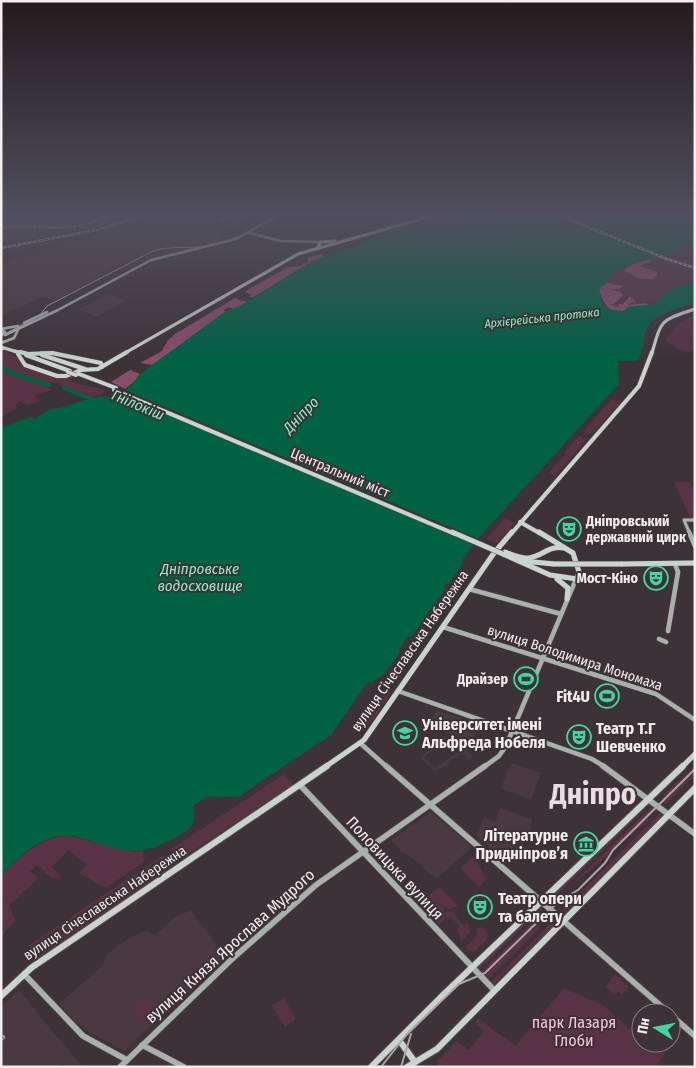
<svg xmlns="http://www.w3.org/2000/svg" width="696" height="1068" viewBox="0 0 696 1068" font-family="'Fira Sans Condensed',sans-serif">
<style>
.built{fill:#4a3941}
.green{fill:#573344}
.forest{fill:#8b4c6b}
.water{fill:#006143}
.pier{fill:#3d3237}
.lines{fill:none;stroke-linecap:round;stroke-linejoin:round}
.river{stroke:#006143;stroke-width:4}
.secondary-far3-casing{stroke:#5a5054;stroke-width:3}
.secondary-far2-casing{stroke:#5a5054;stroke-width:4.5}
.secondary-far1-casing{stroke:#5a5054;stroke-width:5.5}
.secondary-casing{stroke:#5a5054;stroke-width:7}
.primary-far3-casing{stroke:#5a5054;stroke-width:4}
.primary-far2-casing{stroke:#5a5054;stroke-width:5}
.primary-far1-casing{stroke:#5a5054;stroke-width:6}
.primary-casing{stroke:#5a5054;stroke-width:8}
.secondary-far3{stroke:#a9b1ad;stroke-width:2.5}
.secondary-far2{stroke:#a9b1ad;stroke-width:3}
.secondary-far1{stroke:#a9b1ad;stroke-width:4.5}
.secondary{stroke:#a9b1ad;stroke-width:5.5}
.primary-far3{stroke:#c9d4ce;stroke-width:3}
.primary-far2{stroke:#c9d4ce;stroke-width:4}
.primary-far1{stroke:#c9d4ce;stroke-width:5}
.primary{stroke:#c9d4ce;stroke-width:6}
.tram-far1{stroke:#ada4a7;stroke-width:1}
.tram{stroke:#ada4a7;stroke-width:2}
.rail-far1-casing{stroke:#ada4a7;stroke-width:2.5}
.rail-casing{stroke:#ada4a7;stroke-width:4}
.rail-far1{stroke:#3d3237;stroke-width:1;stroke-dasharray:2.5;stroke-linecap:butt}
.rail{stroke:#3d3237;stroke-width:2;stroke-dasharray:5.5;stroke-linecap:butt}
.primary-bridge-far1-casing{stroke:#5a5054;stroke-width:5;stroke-linecap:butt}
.primary-bridge-casing{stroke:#5a5054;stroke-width:6;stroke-linecap:butt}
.primary-bridge-far1{stroke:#c9d4ce;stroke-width:4}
.primary-bridge{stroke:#c9d4ce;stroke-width:5}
.labels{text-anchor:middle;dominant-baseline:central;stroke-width:4;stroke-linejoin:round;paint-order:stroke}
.far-water-label{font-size:12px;font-style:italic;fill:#83f2c3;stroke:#3d3237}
.street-label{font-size:14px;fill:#f4edef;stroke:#3d3237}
.poi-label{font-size:14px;font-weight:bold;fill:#f4edef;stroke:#3d3237;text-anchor:end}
.water-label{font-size:15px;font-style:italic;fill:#83f2c3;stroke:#3d3237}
.near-poi-label{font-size:16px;font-weight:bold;fill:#f4edef;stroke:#3d3237;text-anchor:start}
.near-street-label{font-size:16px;fill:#f4edef;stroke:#3d3237}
.near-park-label{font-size:16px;fill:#fbc1db;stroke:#3d3237}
.near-town-label{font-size:29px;font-weight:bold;fill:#eadce2;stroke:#3d3237}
</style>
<rect width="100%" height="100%" fill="#3d3237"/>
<g class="built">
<polygon points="1,214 257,214 218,235 224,241 199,247 188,247 189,250 167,255 159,249 154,251 127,263 123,262 102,273 106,274 54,301 42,297 1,316 1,293 4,292 1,291 1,266 18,257 67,245 66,243 103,233 93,227 1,245"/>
<polygon points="109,294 126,301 96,317 79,309"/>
<polygon points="437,710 479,724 471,742 428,726"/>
<polygon points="443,736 448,739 424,757 434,768 465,748 473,757 469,760 462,754 448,762 449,765 434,771 420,758"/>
<polygon points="511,763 541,773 531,800 501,788"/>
<polygon points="500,808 532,819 529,836 503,860 477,836 484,817 495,822"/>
<polygon points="431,812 472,847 437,879 423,868 424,866 401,851 391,840"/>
<polygon points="191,910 225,957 188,992 181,994 168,1006 167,1011 124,1051 89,1032 76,1022 59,1004 102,966 107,955 120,944 141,932 147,931 155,935 175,917"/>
<polygon points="19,990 56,1036 83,1067 66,1067 63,1063 59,1067 1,1067 1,1007"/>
</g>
<g class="green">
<path d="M 695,245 L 695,281 L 674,288 L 656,303 L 651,305 L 637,305 L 613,310 L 599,288 L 608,283 L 607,279 C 617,263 663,255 681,251 L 677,247 Z"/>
<polygon points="695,313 695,348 689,352 677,349 674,345 667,342 666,338 677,325"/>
<path d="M 1,350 L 18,358 L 22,366 L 55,377 L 72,375 L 74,376 L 71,381 C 82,387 94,385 105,391 L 102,394 L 90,397 L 57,383 L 44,383 L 43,385 L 52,390 L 34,396 L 40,401 L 29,405 L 20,402 L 16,404 L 15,406 L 18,408 L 1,416 Z"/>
<polygon points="611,400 622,401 592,434 585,433 584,431"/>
<polygon points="579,436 587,439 558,472 555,472 557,473 555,476 548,473 565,455 564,453"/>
<polygon points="674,482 690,482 695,492 695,518 690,518"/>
<polygon points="505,518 515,523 497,544 486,539"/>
<polygon points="386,690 391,692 374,720 371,721 363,731 362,724"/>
<polygon points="695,765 695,775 665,805 660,801 665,797 663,795"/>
<polygon points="284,774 292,783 291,786 178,861 170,850"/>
<polygon points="647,804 649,805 551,901 548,899"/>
<polygon points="651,807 655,809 647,818 649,820 563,893"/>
<polygon points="660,813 663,816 565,913 562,911"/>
<path d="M 69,836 L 134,852 L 143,851 L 144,862 L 106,888 L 79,873 L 87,865 L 69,850 L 51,867 L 61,876 L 59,878 L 62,880 L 52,878 L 37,865 L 30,871 L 39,878 L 10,904 L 13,917 L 16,920 L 8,928 L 1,938 L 1,875 C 21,857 40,836 69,836 Z"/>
<polygon points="163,855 172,867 36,959 29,945"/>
<polygon points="474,855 486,880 479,887 460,868"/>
<polygon points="439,887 458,906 449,909 428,899 428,896"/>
<polygon points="420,900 426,900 444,908 443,912 453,911 462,925 468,923 470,931 466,935 466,937 462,942 459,938 460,936 456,930 460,926 451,917 448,919 446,918 439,925 430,916 433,914 429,915 417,903"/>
<polygon points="539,907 542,909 479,970 477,968"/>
<polygon points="544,911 548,915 538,925 540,928 488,979 481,972"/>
<polygon points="554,920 557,922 494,984 491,982"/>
<polygon points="482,927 488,934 487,940 474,952 467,950 466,946 476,937 477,928"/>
<polygon points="615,974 629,987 622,995 618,992 615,996 605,987"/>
<polygon points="564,988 603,1005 639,1037 641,1036 641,1043 671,1043 656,1067 440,1067 436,1062 457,1041 469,1050 484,1032 475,1022 478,1018 515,1046"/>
<polygon points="145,998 152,1006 152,1011 139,1022 134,1016 135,1008"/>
<polygon points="284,998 296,1019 285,1027 272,1006"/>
</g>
<g class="forest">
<polygon points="321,254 326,257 312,261 254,297 248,297 252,295 245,292 247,290 288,267 300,266 308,262 308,258"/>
<polygon points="651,259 650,262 640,266 657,272 657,275 654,279 639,279 623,270 633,264"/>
<path d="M 608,283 L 623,286 L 619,289 L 611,289 L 621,292 L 623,295 L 614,304 L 610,304 L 618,307 L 619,304 L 623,304 L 630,296 L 637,303 L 632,302 L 628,305 L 646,303 L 649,305 L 627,307 L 626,310 C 608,316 605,304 599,291 L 601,287 Z"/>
<polygon points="235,298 241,301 246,301 246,303 233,309 229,307 225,309 224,311 227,312 152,365 140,363 162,351 168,340 175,334"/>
<polygon points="130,370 140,374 135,381 125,389 111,382"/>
</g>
<path class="water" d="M 455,214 L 695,214 L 695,245 L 678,247 L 681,251 C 657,257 630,261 609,276 L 608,283 L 601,287 L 599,291 L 605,307 L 613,310 L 625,311 L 627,307 L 655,304 L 663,295 L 674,288 L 695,281 L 695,303 C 678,309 651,314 646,331 C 643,342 643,353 637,361 L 618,361 L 619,384 L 478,539 L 461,562 L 463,563 L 450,582 L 444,585 L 445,590 L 411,637 L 409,636 L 399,649 L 401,651 L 384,674 L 371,683 L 368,682 L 331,735 L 238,797 L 207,797 L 194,805 C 193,810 195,815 194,820 C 192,830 177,837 168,841 C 141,856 123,852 95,842 C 84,839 73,835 61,836 C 37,838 18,859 1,875 L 1,428 L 30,417 L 34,419 L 50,409 C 64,409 82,399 98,397 C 104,396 113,399 118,396 C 125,393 136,379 140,374 L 223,313 L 241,305 L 315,260 L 365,243 L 380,235 Z"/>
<polygon class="pier" points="122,389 481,540 477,545 118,393"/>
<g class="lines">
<g class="river">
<polyline points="1,367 20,376 49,385"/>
<polyline points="64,388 96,401"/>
</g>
<g class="secondary-far3-casing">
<g id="secondary-far3">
<polyline points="249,233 281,241 322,242"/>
<polyline points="24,323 47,312"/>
<polyline points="1,329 18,326"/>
<polyline points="1,329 5,332 2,335"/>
<polyline points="5,335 58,310 151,260 236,239 281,214"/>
<polyline points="1,343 14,338 19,328"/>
<polyline points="1,349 3,349"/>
</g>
</g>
<g class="secondary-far2-casing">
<polyline id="secondary-far2" points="690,534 684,520 695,520"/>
</g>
<g class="secondary-far1-casing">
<g id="secondary-far1">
<polyline points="689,532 695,546"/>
<polyline points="469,589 561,614"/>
<polyline points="443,627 656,694 695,720"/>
<polyline points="668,631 678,572 675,564"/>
<polyline points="659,639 666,642"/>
<polyline points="398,691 592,759 605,767"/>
<polyline points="360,743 387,767"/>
<polyline points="484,767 499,756 506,746 579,572"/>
</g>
</g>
<g class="secondary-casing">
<g id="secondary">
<polyline points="386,766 669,1013"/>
<polyline points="603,766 695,834"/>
<polyline points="300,785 494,990"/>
<polyline points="24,974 83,1036 127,1060"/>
<polyline points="671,1015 695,1036"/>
<polyline points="142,1045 184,1067"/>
<polyline points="120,1067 232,959 316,885 485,766"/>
</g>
</g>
<g class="primary-far3-casing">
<g id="primary-far3">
<polyline points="317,248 321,242 335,241"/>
<polyline points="1,347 17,352"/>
<polyline points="14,351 25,353"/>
<polyline points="41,353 54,353"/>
<polyline points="125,353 298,254 439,214"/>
<path d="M 652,353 C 662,318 660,321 695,309"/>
</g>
</g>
<g class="primary-far2-casing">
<g id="primary-far2">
<polyline points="20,352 28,354 52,353 101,363 102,367"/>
<polyline points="18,354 25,365 57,376 66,376 81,370 98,369 127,352"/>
<polyline points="26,355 70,371"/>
<polyline points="42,355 85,369"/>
<polyline points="79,374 116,388"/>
<polyline points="520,522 541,534"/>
<polyline points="511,534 639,386 652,352"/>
</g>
</g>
<g class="primary-far1-casing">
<g id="primary-far1">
<polyline points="539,532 573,553 579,572"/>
<path d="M 505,552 C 512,555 521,559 529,558 C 543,556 549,545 564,548"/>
<polyline points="503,554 550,575 577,579"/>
<polyline points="523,561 554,564"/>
<polyline points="621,564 695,563"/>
<polyline points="557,579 568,588 567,599"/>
<polyline points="325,767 364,740 494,553 512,532"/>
<polyline points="682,767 695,754"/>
</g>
</g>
<g class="primary-casing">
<g id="primary">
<polyline points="1,996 31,968 327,766"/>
<polyline points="399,1040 415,1062"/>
<polyline points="371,1067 440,998 683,766"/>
<polyline points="407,1067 437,1049 695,788"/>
</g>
</g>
<use href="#secondary-far3" class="secondary-far3"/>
<use href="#secondary-far2" class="secondary-far2"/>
<use href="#secondary-far1" class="secondary-far1"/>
<use href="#secondary" class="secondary"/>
<use href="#primary-far3" class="primary-far3"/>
<use href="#primary-far2" class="primary-far2"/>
<use href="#primary-far1" class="primary-far1"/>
<use href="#primary" class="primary"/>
<g class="tram-far1">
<polyline points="273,217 292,214"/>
<path d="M 1,336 L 39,316 L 47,306 L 153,251 C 169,246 184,248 199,247 C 228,245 254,229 278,214"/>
</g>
<g class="tram">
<polyline points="381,1067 407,1034 459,984 485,973 559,901 578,890 605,863 613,850 695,769"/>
<polyline points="401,1067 411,1034"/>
</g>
<g class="rail-far1-casing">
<g id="rail-far1">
<polyline points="556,214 667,259 695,268"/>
<polyline points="221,220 236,214"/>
<polyline points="99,226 114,214"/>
<path d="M 1,228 C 39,223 66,236 105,217"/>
<polyline points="1,248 96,230 151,214"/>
</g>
</g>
<g class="rail-casing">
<polyline id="rail" points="1,1039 3,1037"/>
</g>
<use href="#rail-far1" class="rail-far1"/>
<use href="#rail" class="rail"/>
<g class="primary-bridge-far1-casing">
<g id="primary-bridge-far1">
<polyline points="68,372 76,375"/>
<polyline points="114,390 455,534"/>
</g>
</g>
<g class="primary-bridge-casing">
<g id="primary-bridge">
<polyline points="452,532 503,554"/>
<polyline points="554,564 621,564"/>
</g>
</g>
<use href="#primary-bridge-far1" class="primary-bridge-far1"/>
<use href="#primary-bridge" class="primary-bridge"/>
</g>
<linearGradient id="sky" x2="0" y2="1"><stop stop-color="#221c1e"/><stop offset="0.59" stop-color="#514f5e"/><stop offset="1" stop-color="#514f5e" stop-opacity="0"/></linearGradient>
<rect width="696" height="363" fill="url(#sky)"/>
<defs>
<g id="theatre-ring" transform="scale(1.25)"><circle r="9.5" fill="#3d3237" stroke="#45d49f" stroke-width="1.5"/><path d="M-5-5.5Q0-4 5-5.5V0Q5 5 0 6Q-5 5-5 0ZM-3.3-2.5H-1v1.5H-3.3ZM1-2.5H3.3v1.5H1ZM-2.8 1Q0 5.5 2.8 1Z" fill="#45d49f"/></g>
<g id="stadium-ring" transform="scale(1.25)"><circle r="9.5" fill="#3d3237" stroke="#45d49f" stroke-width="1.5"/><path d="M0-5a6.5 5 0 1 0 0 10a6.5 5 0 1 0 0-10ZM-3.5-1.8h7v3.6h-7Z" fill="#45d49f"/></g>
<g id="university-ring" transform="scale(1.25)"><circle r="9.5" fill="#3d3237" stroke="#45d49f" stroke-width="1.5"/><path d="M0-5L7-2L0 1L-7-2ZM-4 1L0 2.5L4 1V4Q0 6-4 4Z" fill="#45d49f"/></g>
<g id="museum-ring" transform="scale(1.25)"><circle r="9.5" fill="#3d3237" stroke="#45d49f" stroke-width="1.5"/><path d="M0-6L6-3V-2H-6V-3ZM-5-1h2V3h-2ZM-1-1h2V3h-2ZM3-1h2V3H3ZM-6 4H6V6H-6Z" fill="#45d49f"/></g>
</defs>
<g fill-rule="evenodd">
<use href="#theatre-ring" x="569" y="529"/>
<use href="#theatre-ring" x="656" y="578"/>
<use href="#stadium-ring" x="526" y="679"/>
<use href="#stadium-ring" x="607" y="696"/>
<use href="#university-ring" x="405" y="733"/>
<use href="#theatre-ring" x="579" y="737"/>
<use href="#museum-ring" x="586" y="844"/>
<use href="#theatre-ring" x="480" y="907"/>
</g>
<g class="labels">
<g class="far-water-label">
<text transform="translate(542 318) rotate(-6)">Архієрейська протока</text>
</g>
<g class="street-label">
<text transform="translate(340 473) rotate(23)">Центральний міст</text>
<text transform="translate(410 651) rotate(-55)">вулиця Січеславська Набережна</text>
<text transform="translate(575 658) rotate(18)">вулиця Володимира Мономаха</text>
<text transform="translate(105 903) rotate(-34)">вулиця Січеславська Набережна</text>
</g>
<g class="poi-label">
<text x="586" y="521" text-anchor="start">Дніпровський<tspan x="586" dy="16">державний цирк</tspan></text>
<text x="638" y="578">Мост-Кіно</text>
<text x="508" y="679">Драйзер</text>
</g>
<g class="water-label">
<text transform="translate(138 405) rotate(23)">Гнілокіш</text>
<text transform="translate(301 415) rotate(-46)">Дніпро</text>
<text x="200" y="569">Дніпровське<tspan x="200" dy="17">водосховище</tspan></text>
</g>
<g class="near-poi-label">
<text x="590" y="696" text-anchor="end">Fit4U</text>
<text x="422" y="724">Університет імені<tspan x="422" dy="18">Альфреда Нобеля</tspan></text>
<text x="596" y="728">Театр Т.Г<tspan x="596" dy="18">Шевченко</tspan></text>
<text x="568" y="835" text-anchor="end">Літературне<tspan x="568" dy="18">Придніпров’я</tspan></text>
<text x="498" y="898">Театр опери<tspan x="498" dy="18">та балету</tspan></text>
</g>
<g class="near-street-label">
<text transform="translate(395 868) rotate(47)">Половицька вулиця</text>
<text transform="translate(230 946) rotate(-42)">вулиця Князя Ярослава Мудрого</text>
</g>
<g class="near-park-label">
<text x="574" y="1022">парк Лазаря<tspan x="574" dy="18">Глоби</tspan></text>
</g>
<g class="near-town-label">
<text x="593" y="794">Дніпро</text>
</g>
</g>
<rect width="696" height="1068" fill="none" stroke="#f4edef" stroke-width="5"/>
<g transform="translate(656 1028) rotate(280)"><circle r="24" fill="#3d3237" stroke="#867d81"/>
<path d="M0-4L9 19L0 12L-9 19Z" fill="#45d49f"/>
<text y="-8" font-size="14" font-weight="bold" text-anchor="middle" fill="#f4edef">Пн</text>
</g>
</svg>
